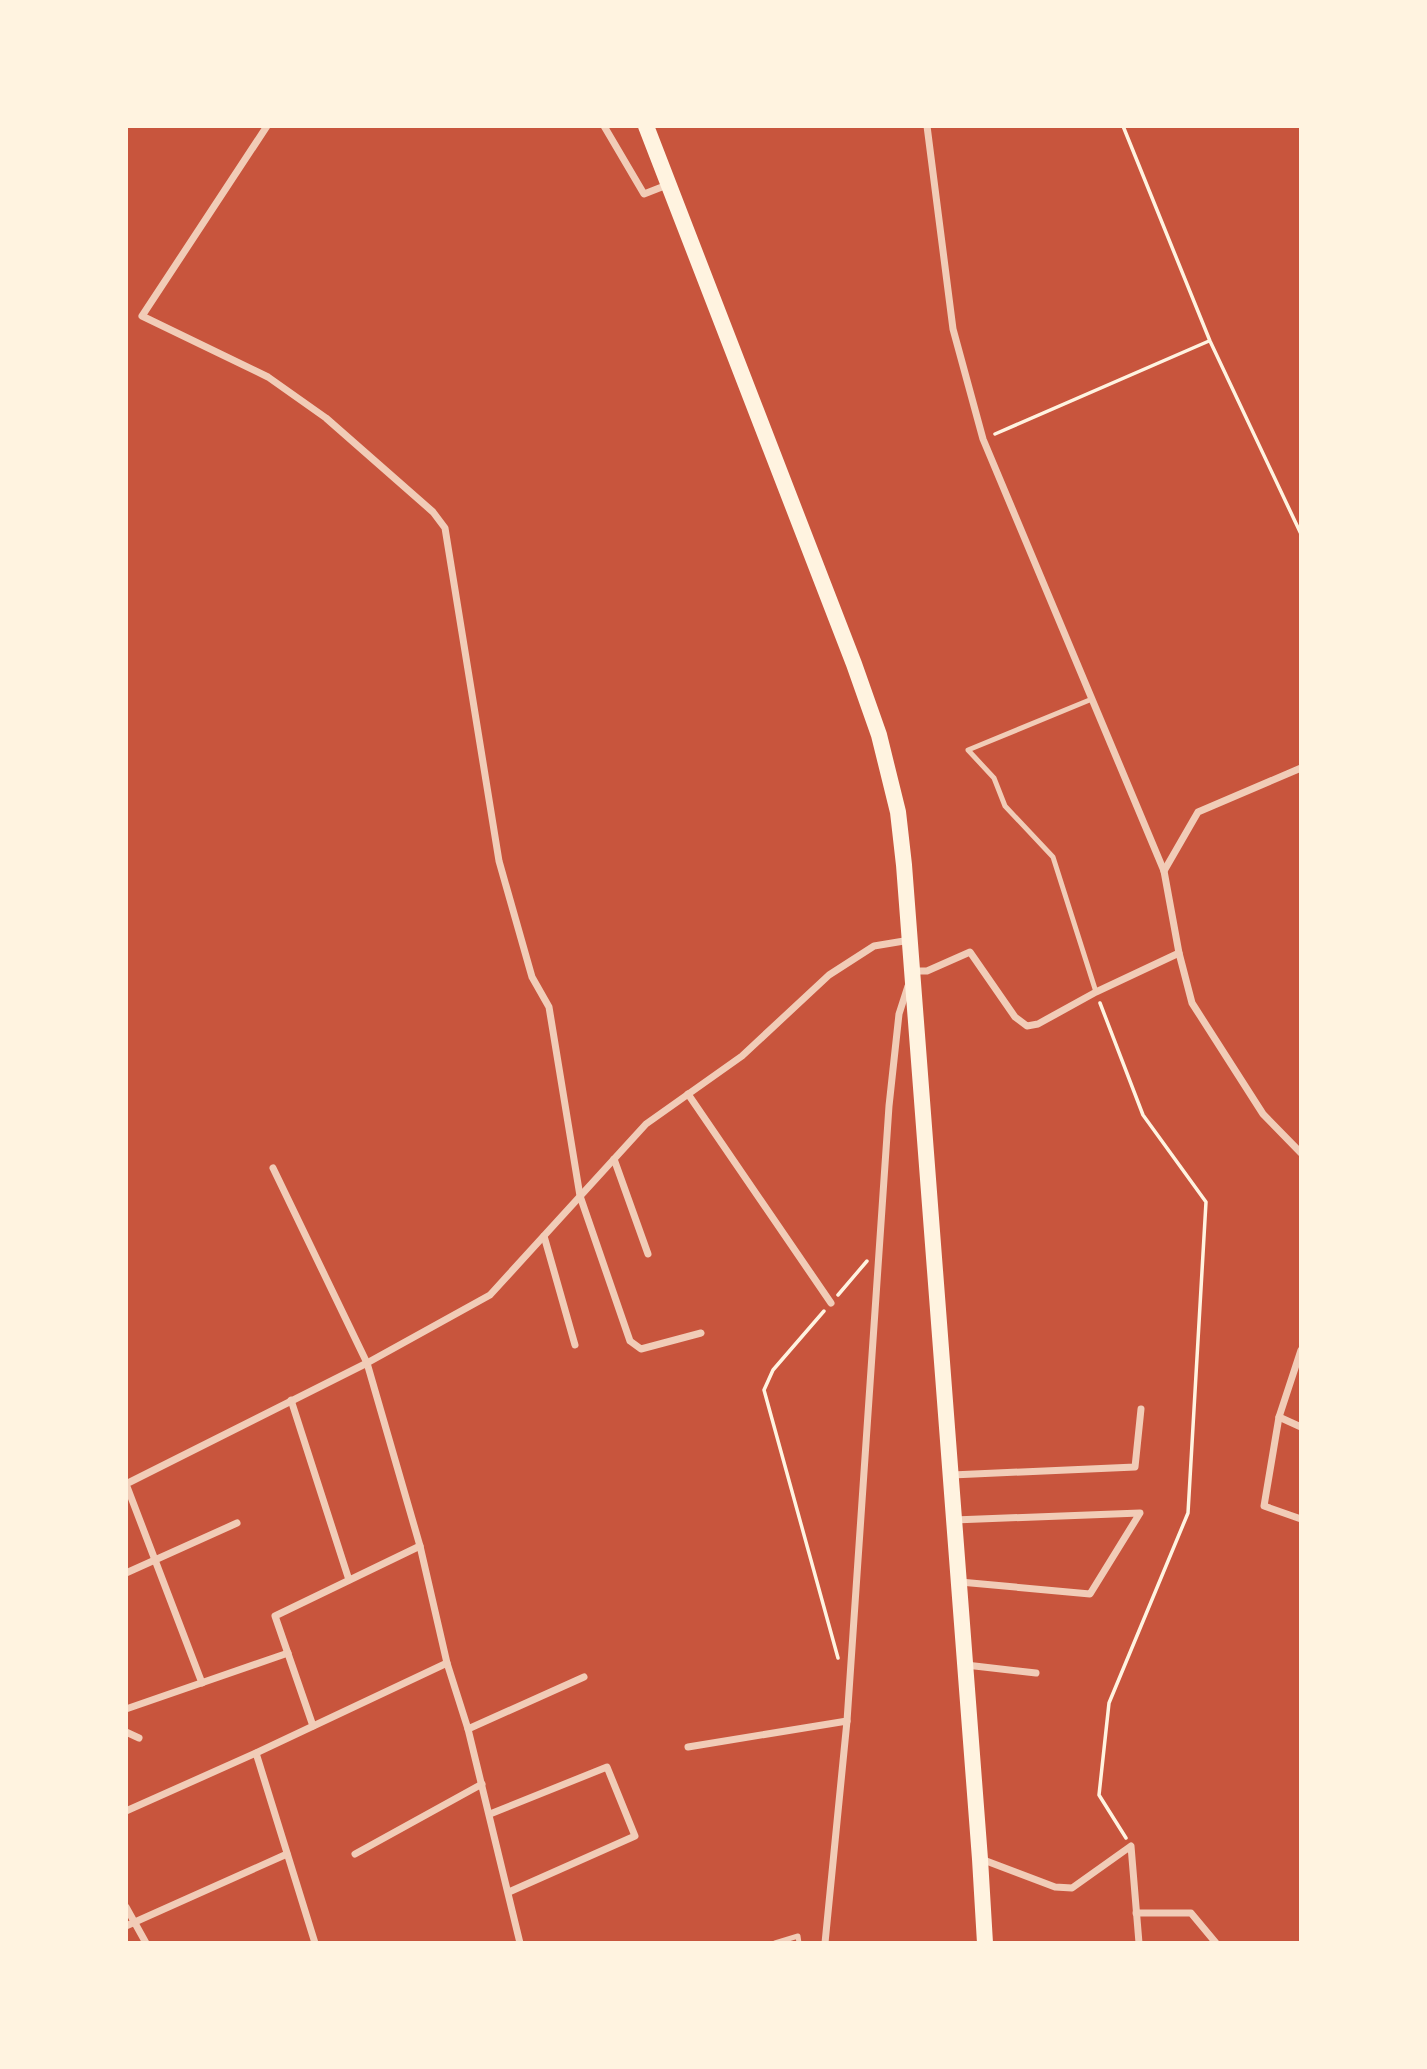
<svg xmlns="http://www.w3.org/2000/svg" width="1427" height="2069" viewBox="0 0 1427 2069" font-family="Raleway,sans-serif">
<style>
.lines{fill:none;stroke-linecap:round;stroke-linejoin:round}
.path{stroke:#fff3e0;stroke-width:3.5}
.service{stroke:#f1ccb7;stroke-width:5}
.minor{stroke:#f1ccb7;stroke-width:7}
.primary{stroke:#fff3e0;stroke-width:16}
</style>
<rect width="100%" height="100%" fill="#c8553d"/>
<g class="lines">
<g class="path">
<polyline points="1123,126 1210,341 1301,534"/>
<polyline points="995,434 1209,341"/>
<polyline points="1100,1003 1143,1115 1206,1202 1188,1513 1109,1703 1099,1795 1126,1838"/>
<polyline points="838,1295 867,1261"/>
<polyline points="824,1311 773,1370 764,1390 838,1658"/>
</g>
<g class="service">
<polyline points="1092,699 968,750 994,778 1005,806 1053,857 1096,992"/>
<polyline points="775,1943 798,1936 799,1943"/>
</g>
<g class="minor">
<polyline points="267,126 142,316 268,377 326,418 433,512 445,528 499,861 532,977 549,1007 580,1196 630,1341 641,1349 701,1333"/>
<polyline points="604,126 644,194 667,185"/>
<polyline points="927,126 953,329 983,439 1164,871 1179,953 1192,1003 1263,1114 1301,1153"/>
<polyline points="1164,871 1198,812 1301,768"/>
<polyline points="912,971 927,971 970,952 1015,1017 1027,1026 1038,1024 1096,992 1179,953"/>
<polyline points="688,1094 831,1303"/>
<polyline points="614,1159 648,1254"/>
<polyline points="273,1168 367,1363 420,1546 447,1663 468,1729 520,1943"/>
<polyline points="544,1236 575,1345"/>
<polyline points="1301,1350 1279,1417 1264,1506 1301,1519"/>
<polyline points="291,1400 349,1580"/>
<polyline points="1279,1417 1301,1427"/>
<polyline points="952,1475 1135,1467 1141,1409"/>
<polyline points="954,1520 1140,1513 1090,1594 960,1582"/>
<polyline points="126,1573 237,1523"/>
<polyline points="966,1665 1036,1673"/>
<polyline points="202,1683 126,1484 367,1363 490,1295 646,1124 742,1056 829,975 874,946 910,940"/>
<polyline points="126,1709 288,1653"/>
<polyline points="313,1726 275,1616 420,1546"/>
<polyline points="468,1729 584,1677"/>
<polyline points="126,1732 139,1738"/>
<polyline points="688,1747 847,1721"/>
<polyline points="256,1753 315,1943"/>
<polyline points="126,1811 256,1753 447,1663"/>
<polyline points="490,1814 607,1767 635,1836 509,1892"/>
<polyline points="355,1854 482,1784"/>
<polyline points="981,1859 1055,1887 1072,1888 1131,1846 1139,1943"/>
<polyline points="126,1907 146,1943"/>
<polyline points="1136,1913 1191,1913 1216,1943"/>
<polyline points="126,1926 287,1854"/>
<polyline points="825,1943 847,1721 889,1106 899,1014 908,986"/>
</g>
<polyline class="primary" points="646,126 854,664 879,735 898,812 904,865 980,1859 985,1943"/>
</g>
<rect width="1427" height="2069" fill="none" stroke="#fff3e0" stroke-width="256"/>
</svg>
